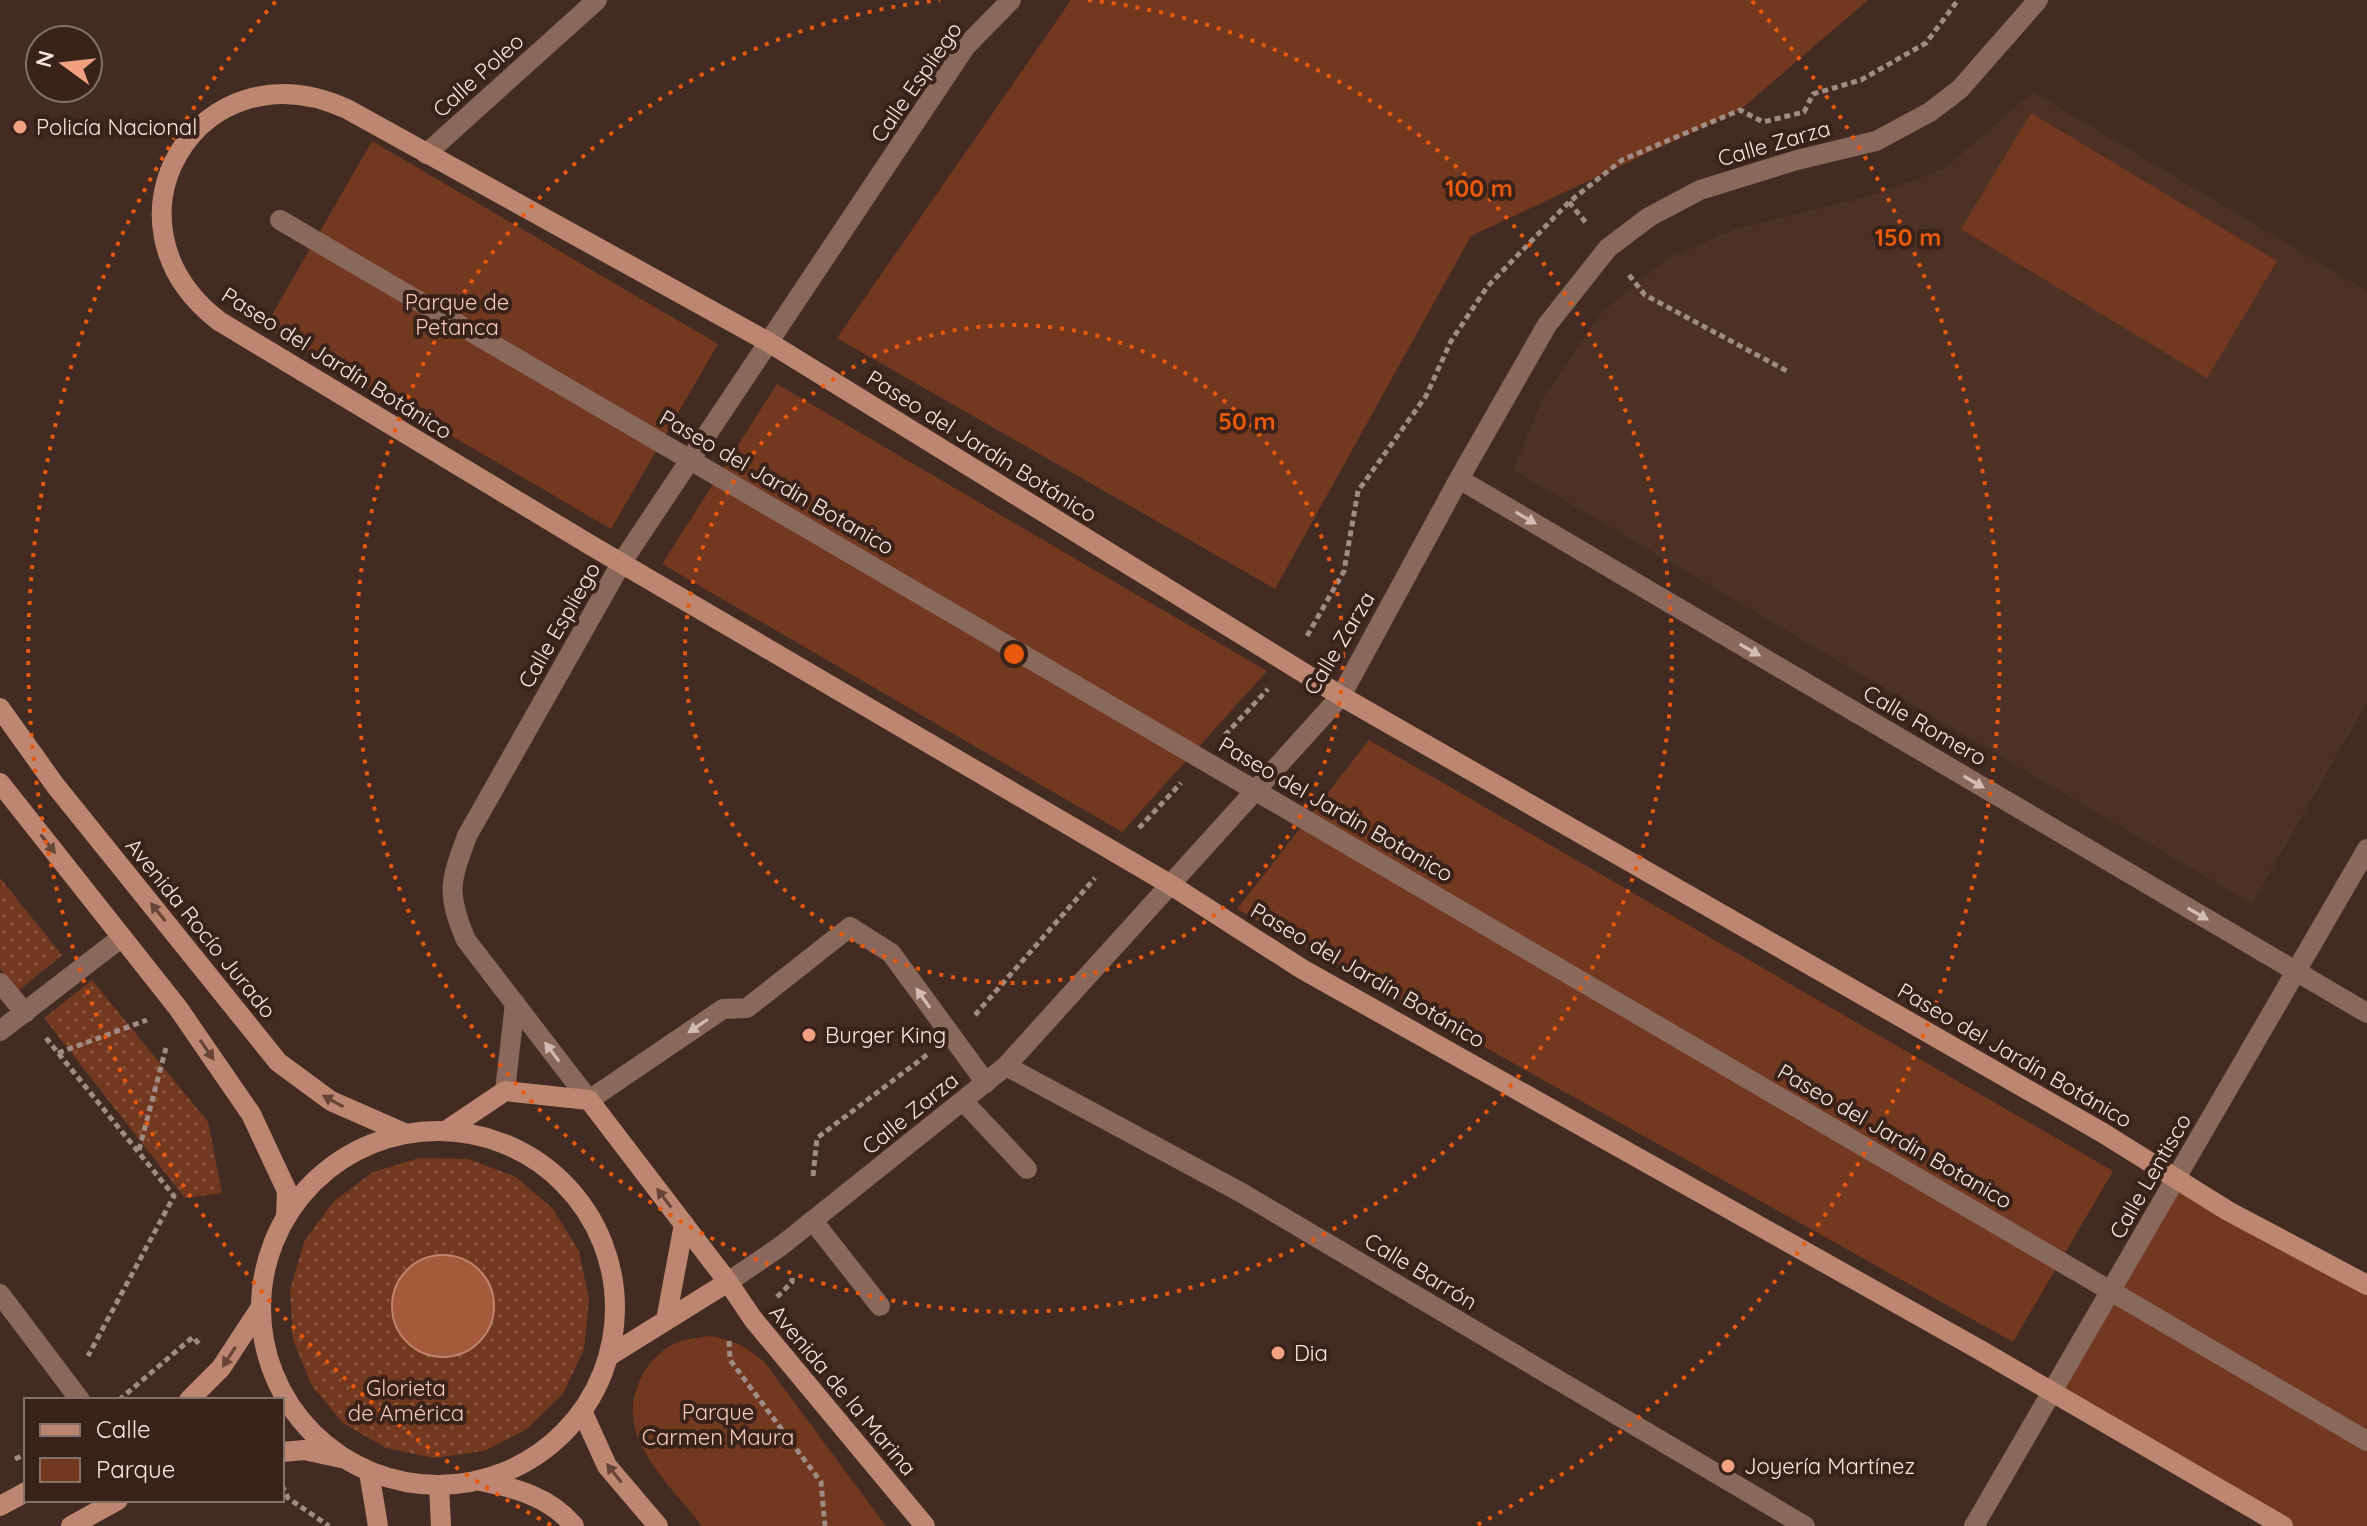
<svg xmlns="http://www.w3.org/2000/svg" width="2367" height="1526" viewBox="0 0 2367 1526" font-family="Quicksand,sans-serif">
<style>
.built{fill:#4e3125}
.grass{fill:url(#grass-dots);fill-rule:evenodd}
.park{fill:#723820}
.water{fill:#a55a3c;stroke:#be846e;stroke-width:2}
.lines{fill:none;stroke-linecap:round;stroke-linejoin:round}
.path{stroke:#9f8c85;stroke-width:5;stroke-dasharray:6 4;stroke-linecap:butt}
.lane{stroke:#8a685b;stroke-width:20}
.street{stroke:#8a685b;stroke-width:20}
.secondary{stroke:#bc8671;stroke-width:20}
.oneway{fill:#d1bbb2}
.oneway2{fill:#664538}
.ring{fill:none;stroke:#e8590c;stroke-width:4;stroke-dasharray:4 8}
.poi-dot{fill:#f2a080;stroke:#382219;stroke-width:3}
.labels{text-anchor:middle;dominant-baseline:central;stroke-width:8;stroke-linejoin:round;paint-order:stroke}
.street-label{font-size:22px;fill:#f7e7e1;stroke:#382219}
.poi-label{font-size:22px;fill:#f7e7e1;stroke:#382219;text-anchor:start}
.park-label{font-size:22px;fill:#f5c9b8;stroke:#382219}
.centre{fill:#e8590c;stroke:#382219;stroke-width:4}
.ring-label{font-size:24px;text-anchor:middle;font-weight:bold;fill:#e8590c;stroke:#382219;stroke-width:8;stroke-linejoin:round;paint-order:stroke}
</style>
<defs>
<pattern id="grass-dots" width="8" height="8" patternUnits="userSpaceOnUse" patternTransform="scale(2)"><rect width="8" height="8" fill="#723820"/><path d="M2 2h.1M6 6h.1" fill="none" stroke="#875540" stroke-width="1.8" stroke-linecap="round"/></pattern>
</defs>
<rect width="100%" height="100%" fill="#422b23"/>
<polygon class="built" points="2033,92 2367,291 2367,702 2252,904 1513,470 1543,398 1602,312 1668,258 1736,229 1863,198 1944,169"/>
<g class="grass">
<polygon points="0,878 62,955 18,991 0,969"/>
<polygon points="92,980 208,1122 222,1193 185,1198 44,1018"/>
<path d="M 419,1158 L 469,1159 L 516,1177 L 553,1209 L 579,1251 L 589,1300 L 584,1349 L 563,1394 L 527,1429 L 484,1451 L 434,1458 L 386,1448 L 343,1423 L 312,1386 L 293,1340 L 290,1290 L 304,1242 L 333,1202 L 373,1172 ZM 477,1267 L 491,1290 L 400,1334 C 388,1311 390,1292 404,1271 Z"/>
</g>
<g class="park">
<polygon points="1071,0 1868,0 1740,110 1471,236 1275,589 837,338"/>
<polygon points="2031,113 2277,261 2207,378 1961,229"/>
<polygon points="372,141 718,344 611,529 265,327"/>
<polygon points="777,384 1267,671 1122,832 662,564"/>
<polygon points="1369,740 2113,1171 2013,1342 1237,909"/>
<polygon points="2177,1177 2367,1281 2367,1526 2282,1526 2052,1392"/>
<path d="M 710,1336 C 733,1340 748,1347 765,1363 L 886,1526 L 702,1526 C 681,1499 653,1472 639,1440 C 624,1407 638,1367 668,1347 C 681,1339 695,1338 710,1336 Z"/>
</g>
<circle class="water" cx="443" cy="1306" r="51"/>
<g class="lines">
<g class="path">
<polyline points="1569,202 1587,224"/>
<polyline points="1629,275 1645,295 1787,371"/>
<polyline points="1307,636 1344,571 1358,491 1426,396 1451,341 1487,287 1569,202 1622,160 1740,110 1763,122 1804,112 1813,94 1861,80 1926,43 1958,0"/>
<polyline points="1225,735 1268,689"/>
<polyline points="1139,828 1181,783"/>
<polyline points="975,1015 1095,878"/>
<polyline points="46,1038 174,1196 88,1356"/>
<polyline points="58,1053 147,1020"/>
<polyline points="139,1150 166,1048"/>
<polyline points="813,1176 817,1138 928,1054"/>
<polyline points="777,1297 792,1282 792,1278"/>
<polyline points="729,1341 730,1360 821,1482 825,1526"/>
<polyline points="119,1400 193,1337 199,1344"/>
<polyline points="15,1459 26,1454"/>
<polyline points="282,1485 288,1498 329,1526"/>
</g>
<g class="lane">
<polyline points="589,1100 723,1009 747,1008 850,927 891,953 986,1083"/>
<polyline points="963,1101 1027,1169"/>
<polyline points="813,1221 880,1306"/>
</g>
<g class="street">
<polyline points="426,154 597,0"/>
<polyline points="280,220 2367,1441"/>
<polyline points="1459,479 2367,1013"/>
<polyline points="0,983 25,1013"/>
<polyline points="0,1031 122,937"/>
<polyline points="1006,1066 1242,1193 1805,1526"/>
<polyline points="505,1091 515,1003"/>
<path d="M 589,1100 L 466,940 C 446,893 450,882 467,836 L 622,562 L 966,46 L 1011,0"/>
<polyline points="728,1282 781,1246 1006,1066 1341,696 1459,479 1547,325 1608,248 1649,217 1700,190 1797,160 1876,141 1930,112 1960,89 2038,0"/>
<polyline points="0,1294 80,1400"/>
<polyline points="1974,1526 2367,849"/>
</g>
<g class="secondary">
<polyline points="0,708 55,785 278,1062 331,1101 404,1133"/>
<polyline points="0,783 178,1008 251,1114 287,1191 286,1217"/>
<polyline points="447,1130 505,1091 589,1100 728,1282 753,1319 925,1526"/>
<circle cx="438" cy="1308" r="177"/>
<polyline points="666,1320 684,1224"/>
<polyline points="609,1356 728,1282"/>
<polyline points="189,1400 221,1368 261,1307"/>
<polyline points="582,1411 607,1466 658,1526"/>
<polyline points="282,1452 304,1450 341,1458"/>
<polyline points="369,1472 378,1526"/>
<path d="M 480,1481 C 516,1488 550,1497 574,1526"/>
<polyline points="439,1486 441,1526"/>
<polyline points="0,1506 26,1492"/>
<polyline points="71,1526 118,1500"/>
<path d="M 2283,1526 L 1980,1350 L 1302,969 L 1171,885 L 592,546 L 219,321 C 90,222 199,41 347,109 L 770,343 L 1341,696 L 2103,1133 L 2228,1211 L 2367,1285"/>
</g>
</g>
<defs><path id="oneway-solid" d="M-6-.8H1V-3.2L6.5 0L1 3.2V.8H-6Z" transform="scale(2)"/></defs>
<g class="oneway">
<use href="#oneway-solid" transform="translate(1526 518) rotate(30)"/>
<use href="#oneway-solid" transform="translate(1750 650) rotate(30)"/>
<use href="#oneway-solid" transform="translate(1974 782) rotate(30)"/>
<use href="#oneway-solid" transform="translate(2198 914) rotate(30)"/>
<use href="#oneway-solid" transform="translate(923 998) rotate(-125)"/>
<use href="#oneway-solid" transform="translate(698 1026) rotate(146)"/>
<use href="#oneway-solid" transform="translate(552 1052) rotate(-127)"/>
</g>
<g class="oneway2">
<use href="#oneway-solid" transform="translate(48 844) rotate(52)"/>
<use href="#oneway-solid" transform="translate(158 912) rotate(-129)"/>
<use href="#oneway-solid" transform="translate(207 1050) rotate(55)"/>
<use href="#oneway-solid" transform="translate(333 1101) rotate(-151)"/>
<use href="#oneway-solid" transform="translate(664 1198) rotate(-127)"/>
<use href="#oneway-solid" transform="translate(229 1357) rotate(123)"/>
<use href="#oneway-solid" transform="translate(614 1473) rotate(-128)"/>
</g>
<g class="ring">
<circle cx="1014" cy="654" r="329"/>
<path d="M1088 0A658 658 0 1 1 940 0"/>
<path d="M551 1525A986 986 0 0 1 276 1M1752 1A986 986 0 0 1 1477 1525"/>
</g>
<g class="poi-dot">
<circle cx="20" cy="127" r="8"/>
<circle cx="809" cy="1035" r="8"/>
<circle cx="1278" cy="1353" r="8"/>
<circle cx="1728" cy="1466" r="8"/>
</g>
<g class="labels">
<g class="street-label">
<text transform="translate(478 75) rotate(-42)">Calle Poleo</text>
<text transform="translate(916 82) rotate(-55)">Calle Espliego</text>
<text transform="translate(1774 143) rotate(-16)">Calle Zarza</text>
<text transform="translate(337 363) rotate(32)">Paseo del Jardín Botánico</text>
<text transform="translate(982 446) rotate(32)">Paseo del Jardín Botánico</text>
<text transform="translate(777 482) rotate(30)">Paseo del Jardin Botanico</text>
<text transform="translate(559 625) rotate(-60)">Calle Espliego</text>
<text transform="translate(1339 643) rotate(-59)">Calle Zarza</text>
<text transform="translate(1925 725) rotate(30)">Calle Romero</text>
<text transform="translate(1336 809) rotate(30)">Paseo del Jardin Botanico</text>
<text transform="translate(201 928) rotate(51)">Avenida Rocío Jurado</text>
<text transform="translate(1368 975) rotate(30)">Paseo del Jardín Botánico</text>
<text transform="translate(2015 1055) rotate(30)">Paseo del Jardín Botánico</text>
<text transform="translate(910 1113) rotate(-39)">Calle Zarza</text>
<text transform="translate(1895 1136) rotate(30)">Paseo del Jardin Botanico</text>
<text transform="translate(2150 1176) rotate(-60)">Calle Lentisco</text>
<text transform="translate(1421 1271) rotate(31)">Calle Barrón</text>
<text transform="translate(843 1390) rotate(50)">Avenida de la Marina</text>
</g>
<g class="poi-label">
<text x="36" y="127">Policía Nacional</text>
<text x="825" y="1035">Burger King</text>
<text x="1294" y="1353">Dia</text>
<text x="1744" y="1466">Joyería Martínez</text>
</g>
<g class="park-label">
<text x="457" y="302">Parque de<tspan x="457" dy="25">Petanca</tspan></text>
<text x="406" y="1388">Glorieta<tspan x="406" dy="25">de América</tspan></text>
<text x="718" y="1412">Parque<tspan x="718" dy="25">Carmen Maura</tspan></text>
</g>
</g>
<circle cx="1014" cy="654" r="12" class="centre"/>
<g class="ring-label">
<text x="1479" y="197">100 m</text>
<text x="1908" y="246">150 m</text>
<text x="1247" y="430">50 m</text>
</g>
<rect x="24" y="1398" width="260" height="104" fill="#382219" stroke="#847169" stroke-width="2"/>
<rect x="40" y="1424" width="40" height="12" fill="#bc8671" stroke="#847169" stroke-width="2"/>
<text x="96" y="1438" font-size="24" fill="#f7e7e1">Calle</text>
<rect x="40" y="1458" width="40" height="24" fill="#723820" stroke="#847169" stroke-width="2"/>
<text x="96" y="1478" font-size="24" fill="#f7e7e1">Parque</text>
<g transform="translate(64 64) rotate(285)"><circle r="38" fill="#382219" stroke="#847169" stroke-width="2"/>
<path d="M0-6L14 30L0 20L-14 30Z" fill="#f2a080"/>
<text y="-12" font-size="22" font-weight="bold" text-anchor="middle" fill="#f7e7e1">N</text>
</g>
</svg>
